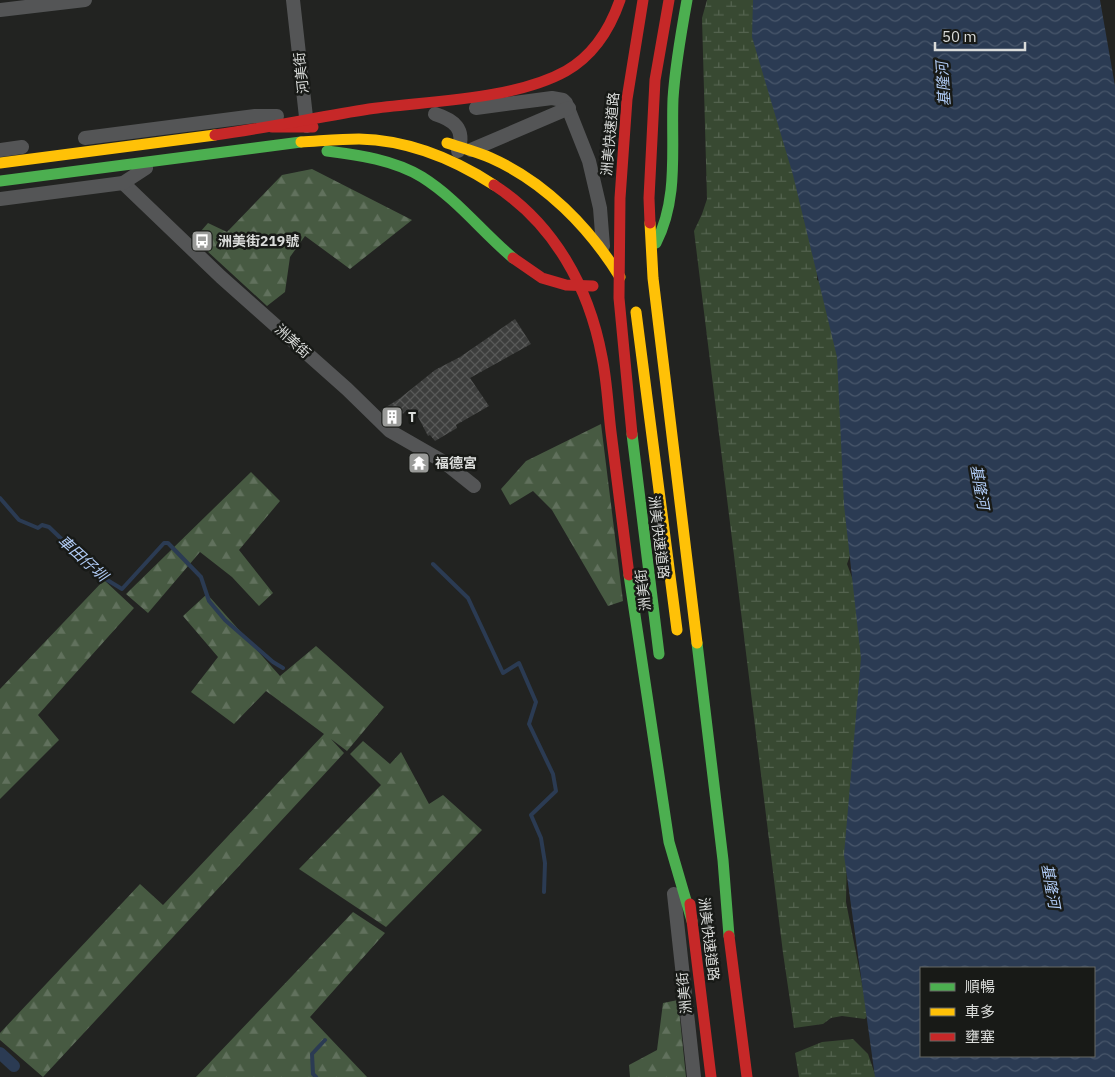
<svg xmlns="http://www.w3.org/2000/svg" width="1115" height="1077" viewBox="0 0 1115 1077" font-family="'IBM Plex Sans','Noto Sans TC',sans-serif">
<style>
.forest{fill:url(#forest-firs)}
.wetland{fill:url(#wetland-marsh)}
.water{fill:url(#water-waves);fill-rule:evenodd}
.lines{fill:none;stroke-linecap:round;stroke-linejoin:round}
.stream{stroke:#2b3b53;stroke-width:4}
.canal{stroke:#2b3b53;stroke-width:12}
.building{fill:url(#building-cross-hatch)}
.street{stroke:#545556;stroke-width:14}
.fast{stroke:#4caf50;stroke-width:11}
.slow{stroke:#ffc107;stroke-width:11}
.jam{stroke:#c62828;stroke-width:11}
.labels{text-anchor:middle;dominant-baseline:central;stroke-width:5;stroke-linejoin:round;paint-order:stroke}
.street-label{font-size:14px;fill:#dadcda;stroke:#181a17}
.poi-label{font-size:14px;font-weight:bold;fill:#dadcda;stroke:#181a17;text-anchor:start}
.water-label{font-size:15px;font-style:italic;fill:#b1ccf6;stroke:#181a17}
</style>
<defs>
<pattern id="forest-firs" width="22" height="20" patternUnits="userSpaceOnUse" patternTransform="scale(1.25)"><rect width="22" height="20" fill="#475a42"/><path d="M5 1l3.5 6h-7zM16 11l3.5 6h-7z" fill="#61715d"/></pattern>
<pattern id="wetland-marsh" width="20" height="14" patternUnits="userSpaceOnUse" patternTransform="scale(1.25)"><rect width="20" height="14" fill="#384932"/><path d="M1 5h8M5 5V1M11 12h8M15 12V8" fill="none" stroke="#54634f"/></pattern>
<pattern id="water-waves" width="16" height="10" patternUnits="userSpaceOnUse" patternTransform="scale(1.25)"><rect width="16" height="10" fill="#2b3b53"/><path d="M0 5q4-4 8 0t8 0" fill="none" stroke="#49576b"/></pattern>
<pattern id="building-cross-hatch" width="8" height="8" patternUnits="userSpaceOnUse" patternTransform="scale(1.25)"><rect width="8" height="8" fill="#3d3e3d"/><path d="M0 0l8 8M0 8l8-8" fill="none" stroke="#585958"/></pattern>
</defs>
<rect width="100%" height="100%" fill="#222321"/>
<g class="forest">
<polygon points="312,169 412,220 350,269 305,236 290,257 285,292 267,306 194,239 208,223 227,232 282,175"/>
<polygon points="601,424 623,601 608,606 552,510 533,491 510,505 501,489 526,461"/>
<polygon points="251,472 280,501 239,550 273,593 259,606 232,577 200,552 148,613 126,594"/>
<polygon points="104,580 134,608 38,715 59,740 0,799 0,689"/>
<polygon points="207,594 280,676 316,646 384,707 347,751 331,739 344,753 43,1077 0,1040 0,1033 140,884 163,905 324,734 266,691 234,724 191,692 218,657 183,616"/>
<polygon points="363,741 390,764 401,752 429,804 443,795 482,830 386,927 299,869 381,785 350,754"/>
<polygon points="353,912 385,933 310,1017 367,1077 196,1077"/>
<polygon points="678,1000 686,1077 630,1077 629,1065 657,1050 663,1003"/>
</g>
<g class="wetland">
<path d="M 707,0 L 767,0 L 804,203 L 803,218 C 820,237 817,257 817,280 L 832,288 L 854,544 L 847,564 L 853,580 L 864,636 L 847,853 L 846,902 L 868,1014 L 865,1019 L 842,1016 L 831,1018 L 823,1024 L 794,1028 L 783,953 L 694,231 L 702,214 L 707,199 L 702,18 Z"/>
<polygon points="853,1039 868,1054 876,1077 799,1077 795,1053 822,1042"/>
</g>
<path class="water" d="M 753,0 L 1100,0 L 1115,86 L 1115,1077 L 875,1077 L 844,855 L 861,658 L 844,505 L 837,357 L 793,175 L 752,37 ZM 921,968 L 1094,968 L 1094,1056 L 921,1056 Z"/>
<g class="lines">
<g class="stream">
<polyline points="0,498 19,520 38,528 42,525 49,527 99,575 122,589 164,543 168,543 201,577 209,601 225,620 273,662 283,668"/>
<polyline points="433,564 468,598 503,673 519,663 536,702 529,724 553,774 556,791 531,815 541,838 545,863 544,892"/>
<polyline points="316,1077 313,1074 312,1054 325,1040"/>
</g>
<polyline class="canal" points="0,1053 14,1066"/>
</g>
<polygon class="building" points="515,319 531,344 470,378 489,406 456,425 457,428 435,441 430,435 428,436 415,411 410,415 407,410 394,422 381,410 399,399 435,370 460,357"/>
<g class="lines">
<g class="street">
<polyline points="293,0 307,126"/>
<polyline points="0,10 85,0"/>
<polyline points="476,108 552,98 563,100 566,103 589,161 600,208 603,246"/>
<path d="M 435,114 C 454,120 466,129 458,151"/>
<polyline points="85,138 255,116 277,116"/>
<polyline points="0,150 22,147"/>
<polyline points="471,150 569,108"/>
<polyline points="123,183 221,277 347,389 390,431 444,462 474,486"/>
<polyline points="0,199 123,183 146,168"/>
<polyline points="674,894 694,1077"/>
</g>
<g class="fast">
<path d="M 327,151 C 359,155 394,160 422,177 C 457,199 482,232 513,258"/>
<polyline points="0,181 301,142"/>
<path d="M 656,243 C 679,198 671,148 673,99 C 675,66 681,33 687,0"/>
<polyline points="632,434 659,654"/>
<polyline points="629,575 669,842 692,921"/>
<polyline points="697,643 723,860 729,936"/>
</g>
<g class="slow">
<path d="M 301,142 C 320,141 340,139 359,139 C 407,140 454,159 494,185"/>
<path d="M 447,143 C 462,148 477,152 491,158 C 545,182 589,227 620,277"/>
<polyline points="0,163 215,135"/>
<polyline points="650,223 653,278 697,643"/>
<polyline points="636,312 677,630"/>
</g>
<g class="jam">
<polyline points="272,127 313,127"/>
<path d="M 215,135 C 267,128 318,117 369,109 C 428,101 514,100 566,71 C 594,55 610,29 620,0"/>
<path d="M 494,185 C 554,224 589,287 602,357 C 607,381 608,407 611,432 C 617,480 623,527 629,575"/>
<polyline points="650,223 649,198 655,80 669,0"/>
<polyline points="513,258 542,278 566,285 593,286"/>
<polyline points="632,434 619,298 620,198 627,99 643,0"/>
<polyline points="690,904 711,1077"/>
<polyline points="729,936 747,1077"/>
</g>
</g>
<defs>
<g id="bus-square" transform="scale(1.125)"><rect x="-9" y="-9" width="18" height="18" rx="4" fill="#9a9b99" stroke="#181a17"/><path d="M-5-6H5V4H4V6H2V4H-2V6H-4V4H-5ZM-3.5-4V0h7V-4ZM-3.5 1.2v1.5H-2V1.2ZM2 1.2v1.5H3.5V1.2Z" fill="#fff"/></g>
<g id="building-square" transform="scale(1.125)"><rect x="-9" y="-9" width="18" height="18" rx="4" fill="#9a9b99" stroke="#181a17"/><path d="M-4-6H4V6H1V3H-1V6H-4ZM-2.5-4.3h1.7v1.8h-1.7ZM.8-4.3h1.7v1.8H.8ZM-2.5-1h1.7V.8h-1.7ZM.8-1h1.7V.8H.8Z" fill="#fff"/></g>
<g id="temple-square" transform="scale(1.125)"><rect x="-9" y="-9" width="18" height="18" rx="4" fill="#9a9b99" stroke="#181a17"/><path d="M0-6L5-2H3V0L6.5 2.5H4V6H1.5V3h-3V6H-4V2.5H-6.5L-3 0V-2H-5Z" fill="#fff"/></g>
</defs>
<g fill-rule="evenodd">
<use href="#bus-square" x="202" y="241"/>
<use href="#building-square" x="392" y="417"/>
<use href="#temple-square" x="419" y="463"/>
</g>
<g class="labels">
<g class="street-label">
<text transform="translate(301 73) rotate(-96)">河美街</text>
<text transform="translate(610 134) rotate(-85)">洲美快速道路</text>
<text transform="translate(293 341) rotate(42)">洲美街</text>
<text transform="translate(659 537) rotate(83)">洲美快速道路</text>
<text transform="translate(643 590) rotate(-97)">洲美街</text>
<text transform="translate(709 939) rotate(83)">洲美快速道路</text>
<text transform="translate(684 993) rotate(-96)">洲美街</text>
</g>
<g class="poi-label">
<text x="218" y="241">洲美街219號</text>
<text x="408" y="417">T</text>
<text x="435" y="463">福德宮</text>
</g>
<g class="water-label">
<text transform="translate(943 84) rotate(-94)">基隆河</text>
<text transform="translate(980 487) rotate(80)">基隆河</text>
<text transform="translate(83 558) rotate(42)">車田仔圳</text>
<text transform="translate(1051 886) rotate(80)">基隆河</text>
</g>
</g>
<rect x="920" y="967" width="175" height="90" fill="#181a17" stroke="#666865"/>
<rect x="930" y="983" width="25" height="8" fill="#4caf50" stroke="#666865"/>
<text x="965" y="992" font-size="15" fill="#dadcda">順暢</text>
<rect x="930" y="1008" width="25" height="8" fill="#ffc107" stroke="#666865"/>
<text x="965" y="1017" font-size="15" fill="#dadcda">車多</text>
<rect x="930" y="1033" width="25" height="8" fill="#c62828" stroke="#666865"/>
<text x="965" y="1042" font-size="15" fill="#dadcda">壅塞</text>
<path d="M935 42v8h90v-8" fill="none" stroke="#dadcda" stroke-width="2.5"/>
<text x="942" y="42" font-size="15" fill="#dadcda" stroke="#181a17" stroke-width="4" paint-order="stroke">50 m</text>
</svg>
